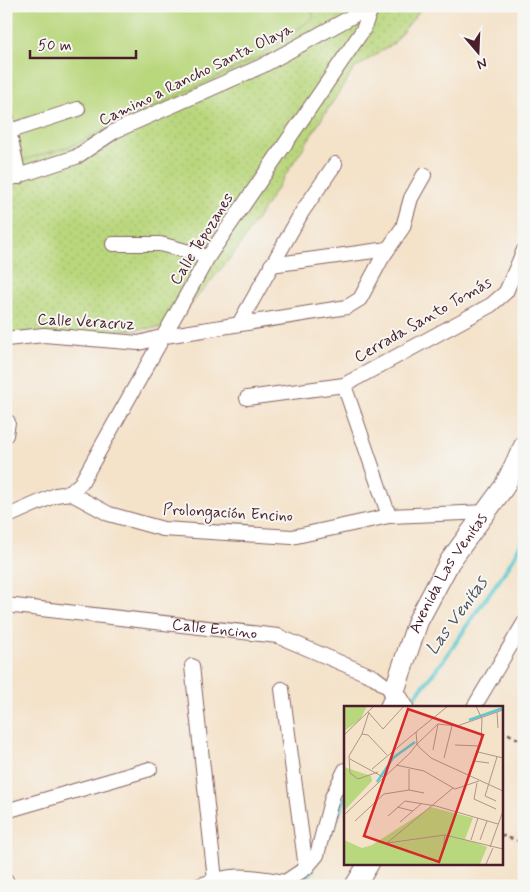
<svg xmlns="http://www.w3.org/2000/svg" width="530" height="892" viewBox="0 0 530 892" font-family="Mynerve,sans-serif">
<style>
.grass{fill:url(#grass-dots);stroke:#827b54}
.green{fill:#b9d77d;stroke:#827b54}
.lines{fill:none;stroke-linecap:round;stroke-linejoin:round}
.stream{stroke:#5dcad1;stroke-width:4.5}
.minor-casing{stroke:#866362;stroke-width:16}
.secondary-casing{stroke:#866362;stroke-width:22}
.path{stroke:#866362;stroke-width:2.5;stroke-dasharray:4 4;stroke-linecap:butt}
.minor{stroke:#fff;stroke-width:14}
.secondary{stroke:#fff;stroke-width:20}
.labels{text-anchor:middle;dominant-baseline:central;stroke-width:4;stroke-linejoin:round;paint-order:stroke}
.street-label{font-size:16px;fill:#4a1f2b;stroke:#f6f6f2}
.water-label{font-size:18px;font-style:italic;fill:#50525d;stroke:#f6f6f2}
.inset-river{fill:none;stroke:#5dcad1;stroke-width:2.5}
.inset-road{fill:none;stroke:#b0948a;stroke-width:1}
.view{fill:#d62828;fill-opacity:0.15;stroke:#d62828;stroke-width:2.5}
.inset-edge{fill:none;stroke:#4a1f2b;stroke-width:2.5}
</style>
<defs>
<pattern id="grass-dots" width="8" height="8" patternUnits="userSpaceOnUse" patternTransform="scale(1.25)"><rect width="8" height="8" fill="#b9d77d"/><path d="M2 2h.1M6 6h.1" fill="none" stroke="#a1b86c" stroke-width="1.8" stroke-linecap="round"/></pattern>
</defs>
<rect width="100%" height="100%" fill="#f6f6f2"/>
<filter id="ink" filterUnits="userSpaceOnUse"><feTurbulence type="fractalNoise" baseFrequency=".02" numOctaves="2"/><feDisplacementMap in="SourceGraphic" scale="10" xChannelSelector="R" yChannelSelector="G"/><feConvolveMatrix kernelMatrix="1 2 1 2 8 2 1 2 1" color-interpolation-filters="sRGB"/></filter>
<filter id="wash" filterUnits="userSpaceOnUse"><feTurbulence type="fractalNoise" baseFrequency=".0096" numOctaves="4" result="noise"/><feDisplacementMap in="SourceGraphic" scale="20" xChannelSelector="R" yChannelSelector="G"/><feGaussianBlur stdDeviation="1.12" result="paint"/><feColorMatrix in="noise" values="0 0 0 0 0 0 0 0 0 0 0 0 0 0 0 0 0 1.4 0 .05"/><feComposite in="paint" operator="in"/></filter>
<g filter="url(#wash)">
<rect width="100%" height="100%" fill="#f4e2c9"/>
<polygon class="grass" points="6,6 423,6 394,43 354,69 237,250 172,327 6,338"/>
<polygon class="green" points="6,6 309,6 314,17 261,56 71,146 6,165"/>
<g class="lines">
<g class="stream">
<path d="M 407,705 C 435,674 458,640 481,605 C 497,583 514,562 524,536"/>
<polyline points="328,838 345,798"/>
<polyline points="298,886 313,870"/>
</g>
</g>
</g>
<g filter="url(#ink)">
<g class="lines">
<g class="minor-casing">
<g id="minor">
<polyline points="6,116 19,177"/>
<polyline points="10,131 78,109"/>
<polyline points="6,180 76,157 115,131 262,66 371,6"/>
<polyline points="113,244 160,244 208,257"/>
<polyline points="271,265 388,249"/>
<polyline points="239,324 302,212 335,164"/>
<polyline points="6,339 44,335 139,343 165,336 347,307 360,299 382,258 403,227 411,198 424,175"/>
<polyline points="344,385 389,516"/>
<polyline points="247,398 344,385 491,305 506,292 524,250"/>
<polyline points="6,435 8,422"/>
<polyline points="70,493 81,483 208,257 363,30 372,6"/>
<polyline points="6,517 56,495 70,493 109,514 163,529 292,537 389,516 488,512"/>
<path id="s1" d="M 6,605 L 278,636 L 374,677 L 394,692 L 387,707"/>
<polyline points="192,666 215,880"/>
<polyline points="282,689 306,868"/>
<polyline points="474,707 524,623"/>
<polyline points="6,811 150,769"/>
<polyline points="6,880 8,886"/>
<path d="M 198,886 C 234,872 248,876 285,882 L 306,868 L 317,855 L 332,797 L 345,770"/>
</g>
</g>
<g class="secondary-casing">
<g id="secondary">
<path id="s2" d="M 403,707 L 394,692 L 418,621 L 450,561 L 504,487 L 524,446"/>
<polyline points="355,886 369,863"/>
</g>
</g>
<g class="path">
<polyline points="501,730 524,742"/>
<polyline points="501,835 524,843"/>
</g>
<use href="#minor" class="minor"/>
<use href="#secondary" class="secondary"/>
</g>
</g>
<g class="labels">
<g class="street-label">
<text transform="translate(196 75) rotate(-26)">Camino a Rancho Santa Olaya</text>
<text transform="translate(202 239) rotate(-58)">Calle Tepozanes</text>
<text transform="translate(423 320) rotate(-30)">Cerrada Santo Tomás</text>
<text transform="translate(86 322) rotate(3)">Calle Veracruz</text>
<text transform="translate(228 513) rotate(3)">Prolongación Encino</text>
<text stroke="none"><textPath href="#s2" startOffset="149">Avenida Las Venitas</textPath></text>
<text stroke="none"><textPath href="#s1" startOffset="210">Calle Encino</textPath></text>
</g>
<g class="water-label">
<text transform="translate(457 616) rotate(-54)">Las Venitas</text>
</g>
</g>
<g transform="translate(344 706)">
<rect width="159" height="159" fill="#f4e2c9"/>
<path d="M 0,61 L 27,70 L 28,75 L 0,105 ZM 87,101 L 129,112 L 121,133 L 142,141 L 135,158 L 0,158 L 0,134 L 18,142 L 28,139 Z" fill="#b9d77d"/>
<path d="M 0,0 L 23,0 L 16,14 L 0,25 ZM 92,131 L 126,135 L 143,141 L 136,158 L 28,158 L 52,145 L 51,138 Z" fill="#b9d77d"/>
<path class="inset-river" d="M 125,14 L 159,2M 33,76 L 49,52 L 71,36"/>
<path class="inset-road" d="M 25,6 L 18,28 L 5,50 L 6,67 L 14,73 L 34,66M 153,6 L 154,22M 25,7 L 39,23 L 60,0M 94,18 L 73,38 L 75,41 L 87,52 L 159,85M 94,18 L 113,20 L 159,4M 18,28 L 24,29 L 43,49M 0,29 L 30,0M 111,39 L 136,40M 89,44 L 94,18M 134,46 L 159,52M 100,52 L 108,20M 6,53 L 39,71M 130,55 L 145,57M 52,59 L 80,65 L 111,83 L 135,75M 28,63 L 72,26M 65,63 L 65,84M 125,70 L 137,38 L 138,13 L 132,0M 133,77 L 130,93 L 152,103M 152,95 L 141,90 L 153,51M 53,101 L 69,105M 0,109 L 66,47 L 73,38 L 72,26 L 104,0M 44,110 L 61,95 L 92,100 L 154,118M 11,115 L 40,88 L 65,84 L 80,87M 56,116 L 77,98M 127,134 L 134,112M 136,134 L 143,115M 43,137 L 101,129 L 159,143M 43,137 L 109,82M 146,141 L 159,105M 99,144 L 101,129M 142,158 L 149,142"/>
<path class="view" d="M 64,3 L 139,29 L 95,156 L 20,130 Z"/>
<rect width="159" height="159" class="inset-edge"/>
</g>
<rect width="530" height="892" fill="none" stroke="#f6f6f2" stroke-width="25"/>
<g transform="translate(478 52) rotate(161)" stroke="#f6f6f2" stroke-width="4" paint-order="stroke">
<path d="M0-4L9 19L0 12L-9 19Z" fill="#4a1f2b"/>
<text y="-8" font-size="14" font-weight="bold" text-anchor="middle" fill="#4a1f2b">N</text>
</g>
<path d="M30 50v8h106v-8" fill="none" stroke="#4a1f2b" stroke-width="2.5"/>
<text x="38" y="50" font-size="15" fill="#4a1f2b" stroke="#f6f6f2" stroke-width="4" paint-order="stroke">50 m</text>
</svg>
